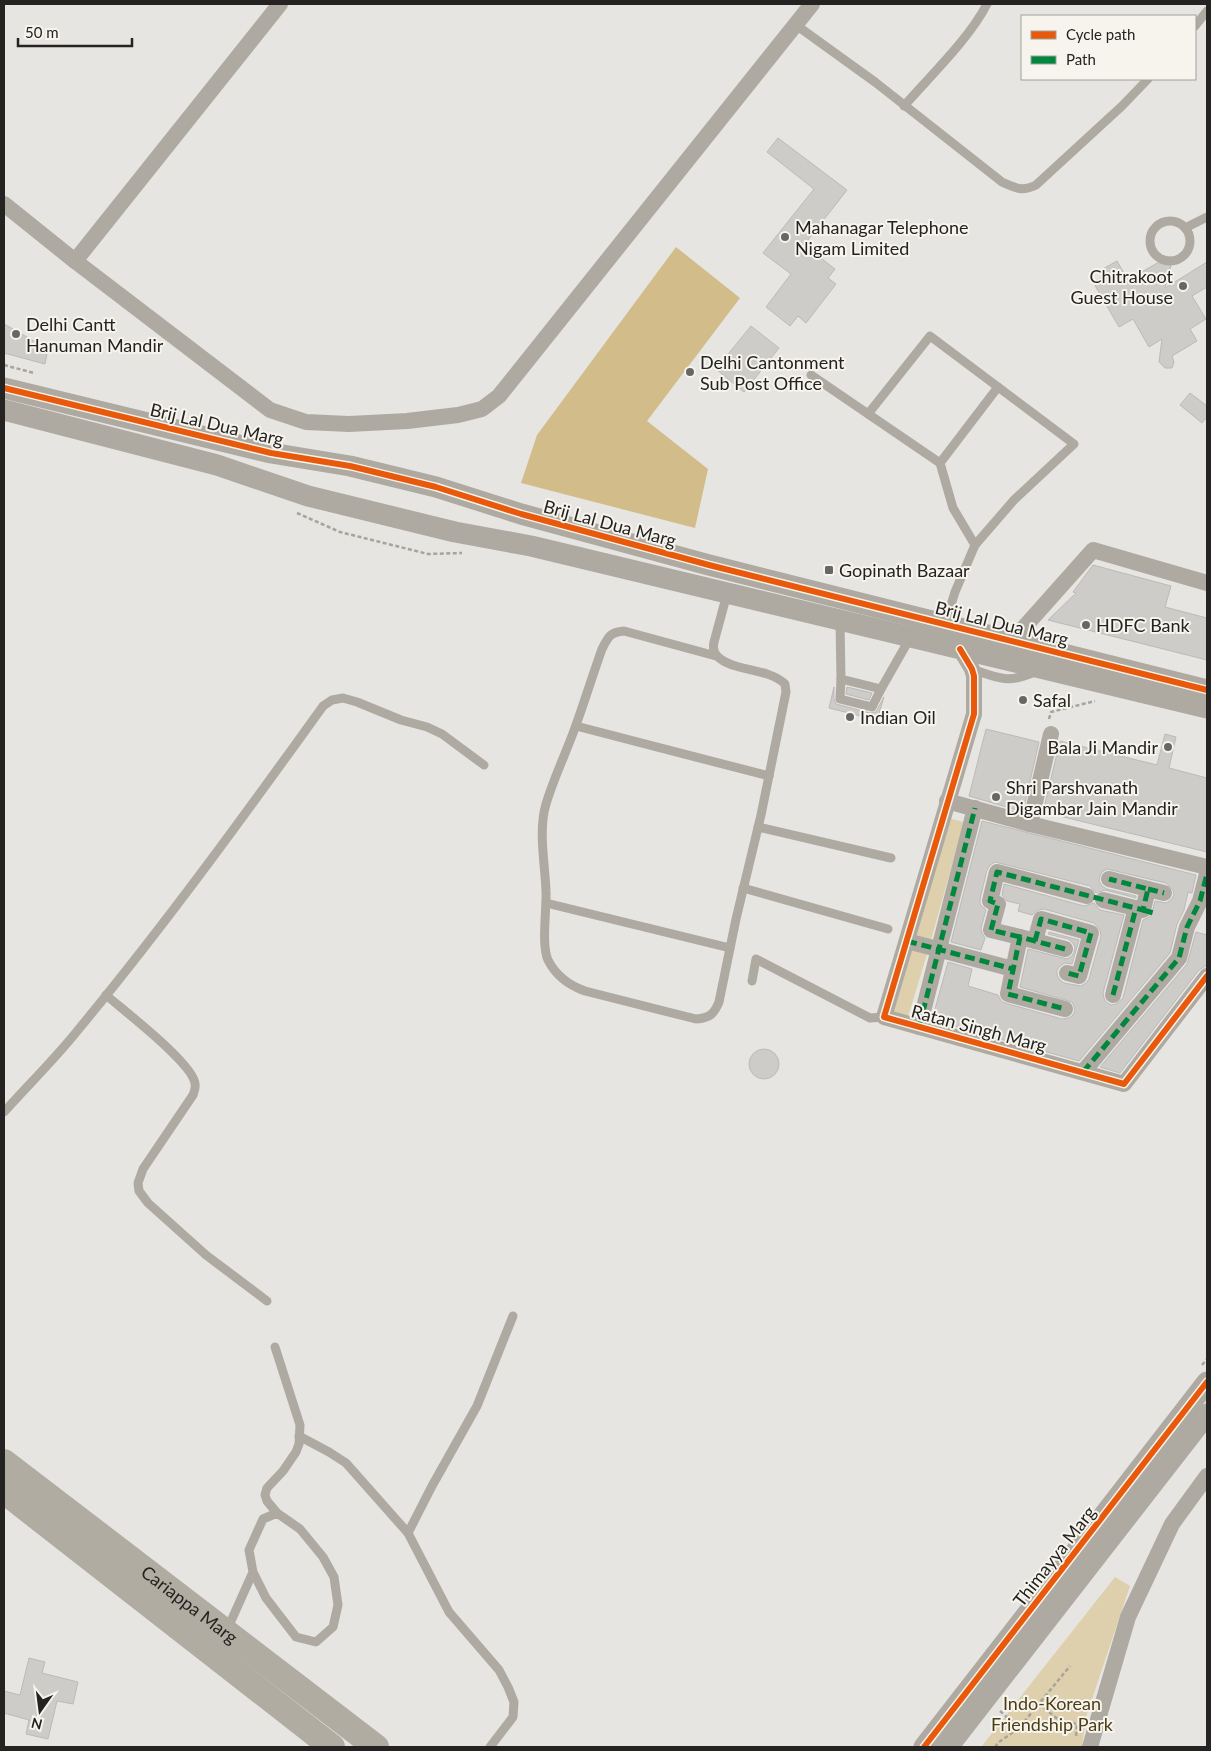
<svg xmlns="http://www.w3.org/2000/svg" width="1211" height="1751" viewBox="0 0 1211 1751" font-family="Lato,sans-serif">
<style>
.green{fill:#dfd0ad}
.forest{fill:#d2bd8a}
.building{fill:#cdccc9;stroke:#bcbab8}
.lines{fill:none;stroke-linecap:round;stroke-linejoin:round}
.path{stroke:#a6a49c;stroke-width:2.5;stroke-dasharray:4 2.5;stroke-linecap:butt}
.service{stroke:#aeaaa1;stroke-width:9}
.minor{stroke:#aeaaa1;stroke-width:16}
.tertiary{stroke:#aeaaa1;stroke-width:21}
.primary{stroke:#b0aca2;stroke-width:26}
.quiet{stroke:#00873e;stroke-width:5;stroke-dasharray:10 5;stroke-linecap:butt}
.cycleway-casing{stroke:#f6f4ed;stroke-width:9}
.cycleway{stroke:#e8590c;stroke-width:6}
.poi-dot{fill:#686765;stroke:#f6f4ed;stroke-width:2}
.labels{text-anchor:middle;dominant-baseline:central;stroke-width:4;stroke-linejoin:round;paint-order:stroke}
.poi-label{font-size:18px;fill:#242321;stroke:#f6f4ed;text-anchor:start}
.street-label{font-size:18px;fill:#242321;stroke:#f6f4ed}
.park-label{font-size:18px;fill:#4c3d17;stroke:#f6f4ed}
</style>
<rect width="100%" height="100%" fill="#e7e5e2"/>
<g class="green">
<polygon points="948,818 964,822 931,940 916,935"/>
<polygon points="909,948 927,954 908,1017 891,1012"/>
<polygon points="1115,1577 1130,1586 1086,1717 1082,1747 981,1747"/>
</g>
<polygon class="forest" points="676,247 740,298 647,421 708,469 695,528 521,483 537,435"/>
<g class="building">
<polygon points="778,138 847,190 804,245 835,269 828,278 836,284 806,323 798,316 790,326 766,307 791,274 763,253 814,189 767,152"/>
<polygon points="1160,255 1173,258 1165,288 1207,262 1207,287 1192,296 1206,319 1190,329 1197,341 1172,356 1174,362 1172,368 1165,368 1159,362 1162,339 1149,347 1133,319 1119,327 1093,282 1104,276 1101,270 1117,261 1128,280 1159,262"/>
<polygon points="4,324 48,349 45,364 4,353"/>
<polygon points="751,326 779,348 744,392 716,369"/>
<polygon points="1190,393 1207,406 1207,417 1202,423 1180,405"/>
<polygon points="1093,565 1171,586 1165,607 1207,618 1207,660 1048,620 1076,593 1073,592"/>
<polygon points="834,687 834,699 836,704 870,713 876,712 884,697 877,720 829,708"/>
<polygon points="847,687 872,693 869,700 846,694"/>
<polygon points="986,729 1039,742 1023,812 969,796"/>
<polygon points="1165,734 1176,737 1169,768 1207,778 1207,852 1043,812 1060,741 1157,765"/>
<polygon points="982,821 1196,875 1192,893 1188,892 1184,910 1177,924 1170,953 1079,1061 932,1020 948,962 972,969 968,986 998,995 1001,1001 1005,1003 1062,1019 1068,1018 1072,1016 1075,1011 1074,1006 1072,1002 1020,987 1028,949 1067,959 1072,956 1074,952 1075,947 1072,942 1068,939 1048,934 1049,932 1079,940 1072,964 1065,963 1060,966 1057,970 1057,975 1060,980 1064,983 1081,986 1086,983 1089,979 1101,936 1100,930 1094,923 1044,909 1038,910 1032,915 1018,911 1020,904 1007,901 1002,895 1004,884 1084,906 1094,903 1100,910 1124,915 1103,993 1104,998 1106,1002 1111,1005 1116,1004 1123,998 1143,920 1151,916 1155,901 1166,903 1171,900 1174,895 1173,890 1166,883 1107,869 1102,872 1100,876 1099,881 1102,886 1107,889 1136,896 1136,898 1105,890 1096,893 1090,886 995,862 990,865 987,870 980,899 980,904 986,910 981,928 982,933 985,938 981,950 951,942"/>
<polygon points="1196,932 1207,935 1207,965 1199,970 1120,1073 1100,1067 1187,964"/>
<circle cx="764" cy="1064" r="15"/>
<polygon points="29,1658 45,1662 42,1673 78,1682 73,1704 57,1701 48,1739 26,1734 29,1720 4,1713 4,1691 20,1695"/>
</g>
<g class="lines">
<g class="path">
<polyline points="4,365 34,373"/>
<polyline points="297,513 340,532 428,554 462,553"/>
<polyline points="1049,719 1051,712 1095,701"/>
<polyline points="1202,1365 1207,1359"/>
<polyline points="1039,1704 1059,1720 1077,1724 1076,1736"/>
<polyline points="1000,1711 1019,1728"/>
<polyline points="995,1747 999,1742 1019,1728 1070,1666"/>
</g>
<g class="service">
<path d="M 796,25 L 875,82 L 1002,182 C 1015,188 1022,192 1036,185 L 1122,106 L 1148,79"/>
<polyline points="1195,26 1207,11"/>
<path d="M 904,106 C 931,75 969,39 987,4"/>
<circle cx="1170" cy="241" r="20"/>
<polyline points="1185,228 1207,217"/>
<polyline points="811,375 940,463 953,508 975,545 955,592 945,624"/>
<polyline points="868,414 930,336 1074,444 1014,500 975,545"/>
<polyline points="940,463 998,387"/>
<polyline points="840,621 841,679 881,689 910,638"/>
<path d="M 716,656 L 624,631 C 610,632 608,637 602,649 C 593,674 585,700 576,725 C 567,751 554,777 546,804 C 538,831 545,863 546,891 C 547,908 541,945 548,960 C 556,976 568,985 585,991 L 696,1019 C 710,1018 714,1014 719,1002 L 736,919 L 761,815 L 786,692 L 785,684 C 767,667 733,672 717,656 C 713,652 713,647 714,642 L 727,594"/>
<path d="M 972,669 C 1000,679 1009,684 1037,671"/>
<polyline points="841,679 840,699 872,707 881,689"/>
<polyline points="576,726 769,776"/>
<polyline points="758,827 891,858"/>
<polyline points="743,888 888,929"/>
<polyline points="546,903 730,948"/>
<polyline points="752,981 756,959 870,1018 884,1017"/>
<path d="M 106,995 C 123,1010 194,1064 195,1084 C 196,1087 194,1092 193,1095 L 143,1169 L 138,1183 L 139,1191 L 148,1203 L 206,1255 L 267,1301"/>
<path d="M 4,1112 C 28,1085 55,1059 78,1030 C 164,926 244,816 323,706 L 332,700 L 343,698 L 357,702 L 401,720 L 427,727 L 442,734 L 484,765"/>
<polyline points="275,1347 300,1425 299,1444 296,1452 283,1471 267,1488 265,1495 267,1501 277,1513"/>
<polyline points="299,1436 329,1452 346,1463 408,1533"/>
<polyline points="227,1630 253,1572 249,1550 263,1519 277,1513 300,1529 323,1557 334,1577 338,1605 333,1627 316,1642 296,1637 266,1598 253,1572"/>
<polyline points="490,1747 513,1717 514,1702 508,1687 499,1670 449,1612 408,1533 432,1486 477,1406 513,1316"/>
</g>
<g class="minor">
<polyline points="4,204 75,261 270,410 306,422 349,424 407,421 458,415 482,409 499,396 812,4"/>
<polyline points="75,261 280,4"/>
<polyline points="1012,641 1093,550 1207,583"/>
<polyline points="960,649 972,669 974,676 974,714 884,1017 1124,1084 1207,976"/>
<polyline points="947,801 1030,824 1207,867"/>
<polyline points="1030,824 1051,734"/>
<polyline points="1148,889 1164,893"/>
<polyline points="1103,900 1143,910 1148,889 1109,879"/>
<polyline points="1020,937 991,930 998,904 990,901 997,872 1087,896"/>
<polyline points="907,941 1013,969"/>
<polyline points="1035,941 1041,919 1091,933 1079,976 1067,973"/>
<polyline points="1065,949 1020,937 1008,994 1065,1009"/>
<polyline points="1113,995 1136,908"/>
<polyline points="919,1027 975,808"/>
<polyline points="1083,1072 1179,958 1187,927 1200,901 1207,874"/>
<polyline points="1090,1747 1128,1617 1172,1524 1207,1476"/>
</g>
<g class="tertiary">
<polyline points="4,388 271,453 350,466 436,487 521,514 709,565 1207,690"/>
<polyline points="4,410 217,465 308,496 455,532 531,546 1207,708"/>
<polyline points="924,1747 1207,1382"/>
<polyline points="948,1747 1207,1414"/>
</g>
<g class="primary">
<path id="s1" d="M 4,1462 L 376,1747"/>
<polyline points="4,1491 332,1747"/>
</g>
<g class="quiet">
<polyline points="1148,889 1164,893"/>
<polyline points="1143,910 1157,914"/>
<polyline points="1020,937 991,930 998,904 990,901 997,872 1143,910 1148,889 1109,879"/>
<polyline points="907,941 1013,969"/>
<polyline points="1035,941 1041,919 1091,933 1079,976 1067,973"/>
<polyline points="1065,949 1020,937 1008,994 1065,1009"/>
<polyline points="1113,995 1136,908"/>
<polyline points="919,1027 975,808"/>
<polyline points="1083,1072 1179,958 1187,927 1200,901 1207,874"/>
</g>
<g class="cycleway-casing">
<g id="cycleway">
<polyline points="4,388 271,453 350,466 436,487 521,514 709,565 1207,690"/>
<polyline points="960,649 972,669 974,676 974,714 884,1017 1124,1084 1207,976"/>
<polyline points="924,1747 1207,1382"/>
</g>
</g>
<use href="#cycleway" class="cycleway"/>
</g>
<g class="poi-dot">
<circle cx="785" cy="237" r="5"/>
<circle cx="1183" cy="286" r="5"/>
<circle cx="16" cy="334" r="5"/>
<circle cx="690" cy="372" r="5"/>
<rect x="824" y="565" width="10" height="10" rx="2.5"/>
<circle cx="1086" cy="625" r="5"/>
<circle cx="1023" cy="700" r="5"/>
<circle cx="850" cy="717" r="5"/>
<circle cx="1168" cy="747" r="5"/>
<circle cx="996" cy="797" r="5"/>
</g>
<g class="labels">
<g class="poi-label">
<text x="795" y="227">Mahanagar Telephone<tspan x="795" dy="21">Nigam Limited</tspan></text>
<text x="1173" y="276" text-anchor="end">Chitrakoot<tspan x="1173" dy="21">Guest House</tspan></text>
<text x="26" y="324">Delhi Cantt<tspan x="26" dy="21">Hanuman Mandir</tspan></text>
<text x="700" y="362">Delhi Cantonment<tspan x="700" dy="21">Sub Post Office</tspan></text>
<text x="839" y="570">Gopinath Bazaar</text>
<text x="1096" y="625">HDFC Bank</text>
<text x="1033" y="700">Safal</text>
<text x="860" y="717">Indian Oil</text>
<text x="1158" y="747" text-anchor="end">Bala Ji Mandir</text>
<text x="1006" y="787">Shri Parshvanath<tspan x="1006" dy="21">Digambar Jain Mandir</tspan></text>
</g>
<g class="street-label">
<text transform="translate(217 424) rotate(13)">Brij Lal Dua Marg</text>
<text transform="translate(610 523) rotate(15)">Brij Lal Dua Marg</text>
<text transform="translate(1002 623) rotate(14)">Brij Lal Dua Marg</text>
<text transform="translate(979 1028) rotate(15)">Ratan Singh Marg</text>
<text transform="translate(1054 1556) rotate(-52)">Thimayya Marg</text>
<text stroke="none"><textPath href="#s1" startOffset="234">Cariappa Marg</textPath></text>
</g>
<g class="park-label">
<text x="1052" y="1703">Indo-Korean<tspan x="1052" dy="21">Friendship Park</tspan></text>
</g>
</g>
<rect width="1211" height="1751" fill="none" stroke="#242321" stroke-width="10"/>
<rect x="1021" y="15" width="175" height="65" fill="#f6f4ed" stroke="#a2a09b"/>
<rect x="1031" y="31" width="25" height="8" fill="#e8590c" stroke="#a2a09b"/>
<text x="1066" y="40" font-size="15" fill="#242321">Cycle path</text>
<rect x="1031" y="56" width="25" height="8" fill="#00873e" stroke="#a2a09b"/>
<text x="1066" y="65" font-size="15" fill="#242321">Path</text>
<g transform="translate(40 1711) rotate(194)" stroke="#f6f4ed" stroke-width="4" paint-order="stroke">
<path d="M0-4L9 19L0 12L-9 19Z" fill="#242321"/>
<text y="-8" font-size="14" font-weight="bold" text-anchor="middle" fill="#242321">N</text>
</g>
<path d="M18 38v8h114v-8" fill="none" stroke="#242321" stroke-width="2.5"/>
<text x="25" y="38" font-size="15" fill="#242321" stroke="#f6f4ed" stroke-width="4" paint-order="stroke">50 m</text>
</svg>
